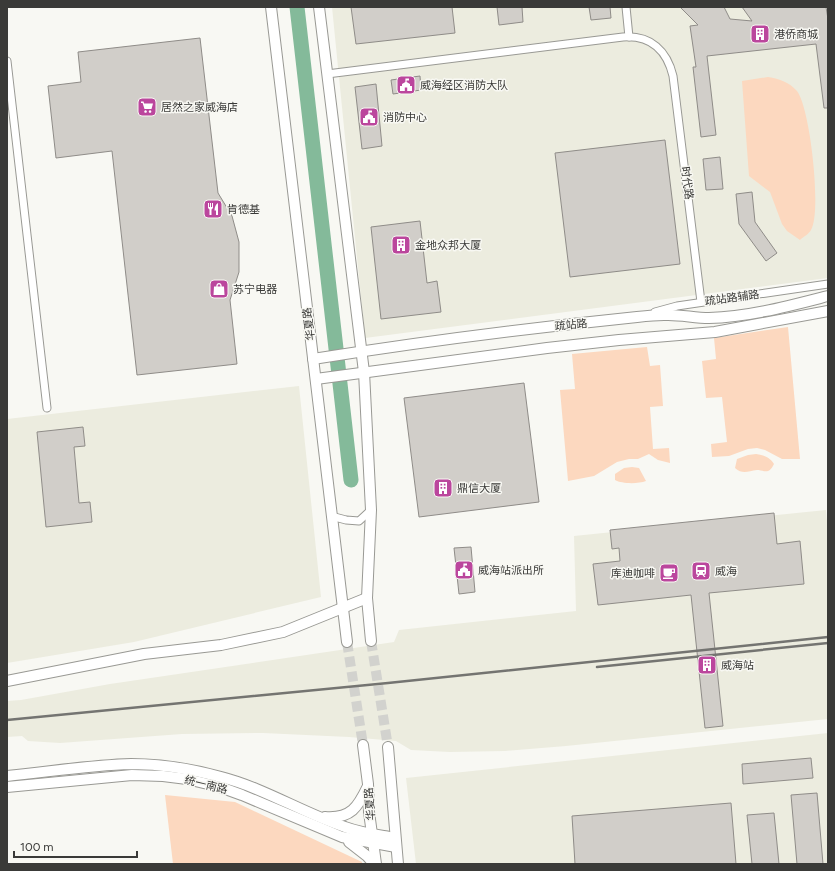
<svg xmlns="http://www.w3.org/2000/svg" width="835" height="871" viewBox="0 0 835 871" font-family="Figtree,'Noto Sans SC',sans-serif">
<style>
.built{fill:#ececdf}
.green{fill:#fcd8bf}
.lines{fill:none;stroke-linecap:round;stroke-linejoin:round}
.river{stroke:#84ba9a;stroke-width:15}
.building{fill:#d1cec9;stroke:#8f8c88}
.secondary-tunnel{stroke:#d2d2ce;stroke-width:10;stroke-dasharray:10 5;stroke-linecap:butt}
.street-casing{stroke:#999994;stroke-width:9}
.secondary-casing{stroke:#999994;stroke-width:12}
.street{stroke:#fff;stroke-width:7}
.secondary{stroke:#fff;stroke-width:10}
.rail{stroke:#747471;stroke-width:2.5}
.labels{text-anchor:middle;dominant-baseline:central;stroke-width:3;stroke-linejoin:round;paint-order:stroke}
.poi-label{font-size:11px;fill:#3a3a38;stroke:#f8f8f3;text-anchor:start}
.street-label{font-size:11px;fill:#3a3a38;stroke:#f8f8f3}
</style>
<rect width="100%" height="100%" fill="#f8f8f3"/>
<g class="built">
<polygon points="332,7 825,7 828,35 828,278 365,338"/>
<polygon points="299,386 321,597 134,642 7,663 7,419"/>
<polygon points="826,510 828,532 828,719 566,746 505,751 450,752 411,750 396,741 349,737 263,733 182,734 60,743 28,741 22,736 7,737 7,701 21,700 110,684 394,642 399,630 576,611 574,536"/>
<polygon points="828,733 828,864 416,864 406,778"/>
</g>
<g class="green">
<path d="M 768,77 C 780,79 789,82 797,91 C 810,107 822,212 811,230 C 809,234 803,237 800,240 L 787,231 L 782,224 L 770,192 L 749,176 L 742,81 Z"/>
<polygon points="788,327 800,459 782,459 765,450 757,448 748,449 729,456 712,457 711,444 727,442 722,397 706,398 702,361 716,359 714,338"/>
<polygon points="647,347 650,366 660,365 663,406 650,407 653,449 669,448 670,463 658,460 649,454 638,459 629,459 617,462 594,476 568,481 560,390 575,389 572,354"/>
<path d="M 756,454 C 763,455 770,457 774,464 C 773,466 771,470 768,471 C 765,472 761,470 757,470 C 748,471 743,475 735,468 L 737,459 L 748,455 Z"/>
<path d="M 632,467 L 639,468 L 646,481 C 638,484 622,484 615,480 L 615,474 L 624,468 Z"/>
<polygon points="165,795 235,802 362,862 362,864 173,864"/>
</g>
<g class="lines">
<polyline class="river" points="297,7 351,480"/>
</g>
<g class="building">
<polygon points="351,7 452,7 455,33 356,44"/>
<polygon points="497,7 522,7 523,22 499,25"/>
<polygon points="589,7 610,7 611,18 591,20"/>
<polygon points="680,7 724,7 730,19 752,21 742,7 826,7 828,19 828,108 824,108 816,44 707,56 716,135 701,137 693,67 696,67 690,26 698,25"/>
<polygon points="200,38 218,193 232,216 239,242 239,272 230,300 237,364 137,375 112,151 56,158 48,86 81,82 78,52"/>
<polygon points="420,76 421,90 393,94 391,80"/>
<polygon points="376,84 382,146 362,149 355,87"/>
<polygon points="665,140 680,264 570,277 555,153"/>
<polygon points="720,157 723,189 706,190 703,159"/>
<polygon points="752,192 755,222 777,253 766,261 739,224 736,194"/>
<polygon points="420,221 427,283 437,281 441,312 381,319 371,227"/>
<polygon points="524,383 539,502 419,517 404,398"/>
<polygon points="83,427 85,446 74,447 79,503 90,502 92,522 46,527 37,432"/>
<polygon points="774,513 777,544 800,541 804,584 709,593 723,726 705,728 691,595 598,605 593,564 620,561 619,548 612,549 610,530"/>
<polygon points="471,547 475,592 459,594 454,548"/>
<polygon points="811,758 813,778 743,784 742,764"/>
<polygon points="817,793 823,864 797,864 791,795"/>
<polygon points="731,803 736,864 575,864 572,816"/>
<polygon points="774,813 779,864 752,864 747,815"/>
</g>
<g class="lines">
<g class="secondary-tunnel">
<polyline points="371,641 388,747"/>
<polyline points="347,642 363,745"/>
</g>
<g class="street-casing">
<g id="street">
<polyline points="626,7 629,37"/>
<polyline points="7,61 47,408"/>
<path d="M 327,74 L 623,37 C 651,35 667,51 673,76 L 701,302"/>
<polyline points="655,312 677,306 828,284"/>
<polyline points="331,516 346,520 359,521 371,510"/>
</g>
</g>
<g class="secondary-casing">
<g id="secondary">
<polyline points="271,7 347,642"/>
<polyline points="319,7 364,372 371,510 367,598 371,641"/>
<path d="M 313,359 C 420,342 529,328 637,317 C 646,316 655,315 664,315 C 679,314 694,318 709,318 C 749,317 789,306 828,296"/>
<polyline points="316,379 547,348 619,340 715,332 828,311"/>
<polyline points="7,681 144,654 221,645 283,632 367,598"/>
<polyline points="363,745 368,784 369,812 376,864"/>
<polyline points="388,747 398,864"/>
<path d="M 7,776 C 48,772 90,765 131,764 C 161,764 192,769 221,777 C 264,788 303,813 345,827 C 361,833 379,835 395,838"/>
<polyline points="7,787 132,775 163,776 187,779 220,787 242,795 342,837 396,847"/>
<path d="M 325,817 C 351,819 358,807 368,786"/>
<polyline points="349,842 367,856 374,864"/>
</g>
</g>
<use href="#street" class="street"/>
<use href="#secondary" class="secondary"/>
<g class="rail">
<polyline points="597,667 828,643"/>
<polyline points="7,720 388,683 828,637"/>
</g>
</g>
<defs>
<g id="building-square" transform="scale(1)"><rect x="-9" y="-9" width="18" height="18" rx="4" fill="#bb469d" stroke="#f8f8f3"/><path d="M-4-6H4V6H1V3H-1V6H-4ZM-2.5-4.3h1.7v1.8h-1.7ZM.8-4.3h1.7v1.8H.8ZM-2.5-1h1.7V.8h-1.7ZM.8-1h1.7V.8H.8Z" fill="#fff"/></g>
<g id="civic-square" transform="scale(1)"><rect x="-9" y="-9" width="18" height="18" rx="4" fill="#bb469d" stroke="#f8f8f3"/><path d="M-.6-6.5H3V-4.5H.6V-3L4-1V1h2V6H-6V1h2V-1L-.6-3ZM-1.2 2.5V6h2.4V2.5Z" fill="#fff"/></g>
<g id="supermarket-square" transform="scale(1)"><rect x="-9" y="-9" width="18" height="18" rx="4" fill="#bb469d" stroke="#f8f8f3"/><path d="M-6-5.5h2.5l.6 2H6L4.5 2H-2.5L-4.4-4H-6ZM-1.5 3.2a1.3 1.3 0 1 0 .1 0ZM3 3.2a1.3 1.3 0 1 0 .1 0Z" fill="#fff"/></g>
<g id="restaurant-square" transform="scale(1)"><rect x="-9" y="-9" width="18" height="18" rx="4" fill="#bb469d" stroke="#f8f8f3"/><path d="M-5-6h1v4h1v-4h1v4h1v-4h1v5L-1.5 .5V6h-2V.5L-5-1ZM5-6V6H3V1.5H1.5Q1.5-4 5-6Z" fill="#fff"/></g>
<g id="shop-square" transform="scale(1)"><rect x="-9" y="-9" width="18" height="18" rx="4" fill="#bb469d" stroke="#f8f8f3"/><path d="M-5-2.5h2.3a2.7 3.5 0 0 1 5.4 0H5L5.5 6h-11ZM-1.5-2.5h3a1.5 2.3 0 0 0-3 0Z" fill="#fff"/></g>
<g id="station-square" transform="scale(1)"><rect x="-9" y="-9" width="18" height="18" rx="4" fill="#bb469d" stroke="#f8f8f3"/><path d="M-3-6H3Q5-6 5-4V2Q5 4 3 4L4.5 6H3L1.5 4h-3L-3 6H-4.5L-3 4Q-5 4-5 2V-4Q-5-6-3-6ZM-3.5-4v3h7v-3ZM-3.5 1v1.5H-2V1ZM2 1v1.5H3.5V1Z" fill="#fff"/></g>
<g id="cafe-square" transform="scale(1)"><rect x="-9" y="-9" width="18" height="18" rx="4" fill="#bb469d" stroke="#f8f8f3"/><path d="M-5.5-4.5H6V0H3Q3 3.5 0 3.5H-2.5Q-5.5 3.5-5.5 0ZM3-3.2v2h1.7v-2ZM-6 4.5H4V6H-6Z" fill="#fff"/></g>
</defs>
<g fill-rule="evenodd">
<use href="#building-square" x="760" y="34"/>
<use href="#civic-square" x="406" y="85"/>
<use href="#supermarket-square" x="147" y="107"/>
<use href="#civic-square" x="369" y="117"/>
<use href="#restaurant-square" x="213" y="209"/>
<use href="#building-square" x="401" y="245"/>
<use href="#shop-square" x="219" y="289"/>
<use href="#building-square" x="443" y="488"/>
<use href="#civic-square" x="464" y="570"/>
<use href="#station-square" x="701" y="571"/>
<use href="#cafe-square" x="669" y="573"/>
<use href="#building-square" x="707" y="665"/>
</g>
<g class="labels">
<g class="poi-label">
<text x="774" y="34">港侨商城</text>
<text x="420" y="85">威海经区消防大队</text>
<text x="161" y="107">居然之家威海店</text>
<text x="383" y="117">消防中心</text>
<text x="227" y="209">肯德基</text>
<text x="415" y="245">金地众邦大厦</text>
<text x="233" y="289">苏宁电器</text>
<text x="457" y="488">鼎信大厦</text>
<text x="478" y="570">威海站派出所</text>
<text x="715" y="571">威海</text>
<text x="655" y="573" text-anchor="end">库迪咖啡</text>
<text x="721" y="665">威海站</text>
</g>
<g class="street-label">
<text transform="translate(687 183) rotate(83)">时代路</text>
<text transform="translate(732 298) rotate(-8)">疏站路辅路</text>
<text transform="translate(309 324) rotate(-97)">华夏路</text>
<text transform="translate(571 325) rotate(-6)">疏站路</text>
<text transform="translate(206 785) rotate(14)">统一南路</text>
<text transform="translate(370 804) rotate(-94)">华夏路</text>
</g>
</g>
<rect width="835" height="871" fill="none" stroke="#3a3a38" stroke-width="16"/>
<path d="M14 851v6h123v-6" fill="none" stroke="#3a3a38" stroke-width="2"/>
<text x="20" y="851" font-size="12" fill="#3a3a38" stroke="#f8f8f3" stroke-width="3" paint-order="stroke">100 m</text>
</svg>
